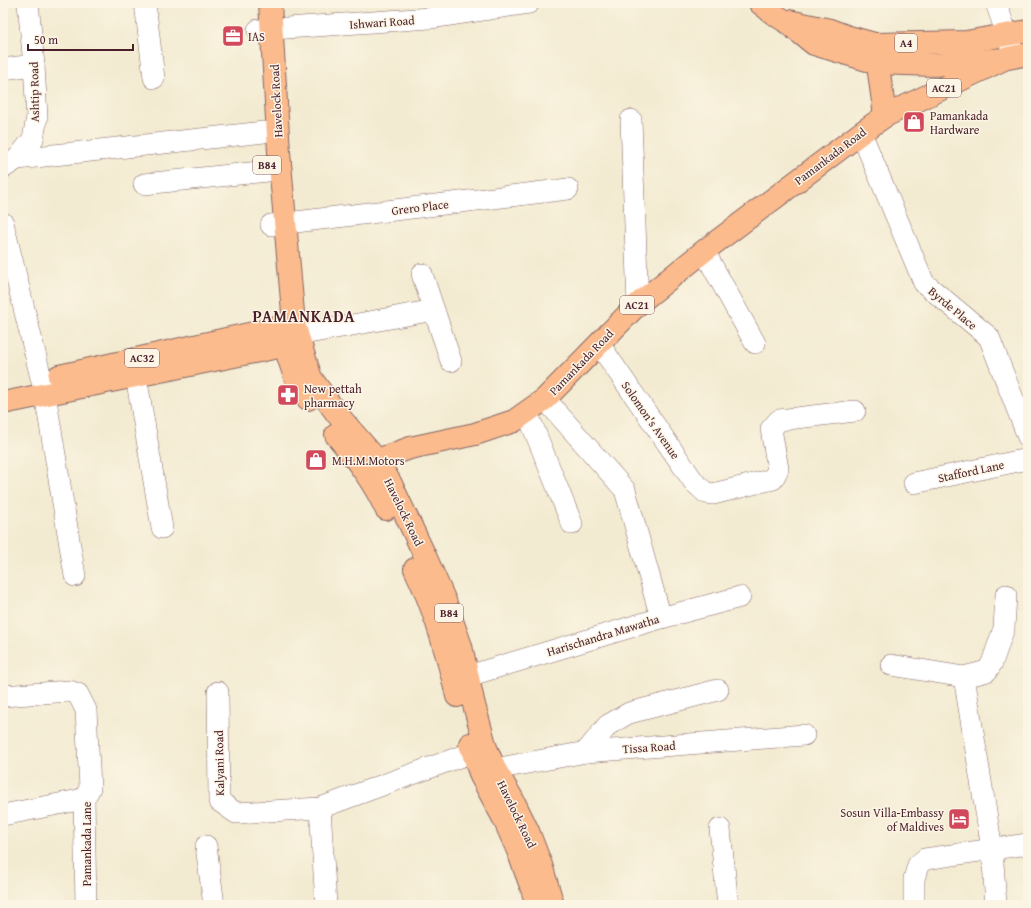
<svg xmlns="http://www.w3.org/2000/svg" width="1031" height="908" viewBox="0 0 1031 908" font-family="'Gentium Book Plus',serif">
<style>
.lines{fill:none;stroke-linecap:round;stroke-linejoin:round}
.minor-casing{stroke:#856665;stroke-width:22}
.major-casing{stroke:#856665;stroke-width:24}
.highway-casing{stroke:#856665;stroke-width:24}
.minor{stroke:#fff;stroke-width:21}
.major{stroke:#fbbb8d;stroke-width:22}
.highway{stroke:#fbbb8d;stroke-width:22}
.labels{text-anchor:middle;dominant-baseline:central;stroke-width:3;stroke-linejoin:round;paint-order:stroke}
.shield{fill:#fcf5e5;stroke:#7f5f63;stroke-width:1}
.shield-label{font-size:11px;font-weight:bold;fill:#4a1f2b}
.street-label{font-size:12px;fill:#4a1f2b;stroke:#fcf5e5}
.poi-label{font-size:12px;fill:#4a1f2b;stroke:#fcf5e5;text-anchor:start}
.district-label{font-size:16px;font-weight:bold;letter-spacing:1px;fill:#4a1f2b;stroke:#fcf5e5}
</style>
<rect width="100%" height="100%" fill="#fcf5e5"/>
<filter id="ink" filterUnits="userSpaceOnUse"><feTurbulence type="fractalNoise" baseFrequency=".025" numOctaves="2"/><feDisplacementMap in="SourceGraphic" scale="8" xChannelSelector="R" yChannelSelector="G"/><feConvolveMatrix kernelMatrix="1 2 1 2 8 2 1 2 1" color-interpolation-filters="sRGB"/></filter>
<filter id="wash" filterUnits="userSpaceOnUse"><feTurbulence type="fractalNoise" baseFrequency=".012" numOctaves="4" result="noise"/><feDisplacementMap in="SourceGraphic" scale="16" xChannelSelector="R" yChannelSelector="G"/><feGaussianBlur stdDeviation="0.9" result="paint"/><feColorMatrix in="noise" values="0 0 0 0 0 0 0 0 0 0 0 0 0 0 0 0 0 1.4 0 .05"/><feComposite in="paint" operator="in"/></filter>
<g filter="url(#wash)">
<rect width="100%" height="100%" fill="#f3ebd1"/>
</g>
<g filter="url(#ink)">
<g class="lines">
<g class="minor-casing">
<g id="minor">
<polyline points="145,3 154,78"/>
<polyline points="996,3 1013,52"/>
<polyline points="258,30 430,18 529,3"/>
<polyline points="3,69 34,65"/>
<polyline points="631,120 638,304"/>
<polyline points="861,133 924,283 989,337 1028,437"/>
<polyline points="17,159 264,132"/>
<polyline points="3,168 17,159 33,139 37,117 34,65 28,3"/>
<polyline points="144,184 268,171"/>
<polyline points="3,223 45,394 75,576"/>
<polyline points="271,225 568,189"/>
<polyline points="704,251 755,343"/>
<polyline points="422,274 451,361"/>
<polyline points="298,335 434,310"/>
<polyline points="599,344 694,482 706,493 713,494 773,479 778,469 771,429 779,420 855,411"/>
<polyline points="136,376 162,528"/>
<polyline points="545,399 625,490 661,618"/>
<polyline points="527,412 572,524"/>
<polyline points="914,483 1028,459"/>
<polyline points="891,665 964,677 987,671 992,663 1004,628 1006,595"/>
<polyline points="468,676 661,618 740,597"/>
<polyline points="964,677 992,849 996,905"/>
<polyline points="218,692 219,801 236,813 320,808 473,752"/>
<polyline points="3,696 69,691 78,694 86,710 90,788 84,799 86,905"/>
<polyline points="586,752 608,725 629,713 718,690"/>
<polyline points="495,769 586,752 804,735"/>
<polyline points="320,808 326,905"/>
<polyline points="3,815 84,799"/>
<polyline points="720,829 728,905"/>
<polyline points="206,846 214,905"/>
<polyline points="914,905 914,879 918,865 925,859 1028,844"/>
</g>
</g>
<g class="major-casing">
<g id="major">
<polyline points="270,3 279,152 294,324 311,378 337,414 377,460 390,482 426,558 445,601 461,646 474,705 486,748 495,769 512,798 528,831 541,865 553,905"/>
<polyline points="875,44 885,116"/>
<polyline points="281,327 285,347 298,386 308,399"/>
<polyline points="59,376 294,324"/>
<polyline points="3,403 298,343"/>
<path d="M 336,435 C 356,459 373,481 386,509"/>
<polyline points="365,467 377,460 410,448 475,434 514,421 545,399 638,304 704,251 861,133 885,116 1002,60"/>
<path d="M 415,569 C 435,609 447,653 457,696"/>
<polyline points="470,744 481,776 504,819 518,851 531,886 537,905"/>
</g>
</g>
<g class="highway-casing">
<g id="highway">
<polyline points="760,3 774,14 785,21 814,44 877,63 934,65 1003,59 1028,54"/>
<polyline points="789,21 830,30 846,36 875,44 966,42 1028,31"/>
</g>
</g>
<use href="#minor" class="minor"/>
<use href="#major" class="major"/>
<use href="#highway" class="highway"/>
</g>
</g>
<defs>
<g id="office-square" transform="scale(1.15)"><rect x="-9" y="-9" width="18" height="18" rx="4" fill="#d1495b" stroke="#fcf5e5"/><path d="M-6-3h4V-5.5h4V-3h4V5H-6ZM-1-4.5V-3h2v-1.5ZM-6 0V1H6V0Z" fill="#fff"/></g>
<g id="shop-square" transform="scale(1.15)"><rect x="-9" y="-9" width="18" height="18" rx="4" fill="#d1495b" stroke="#fcf5e5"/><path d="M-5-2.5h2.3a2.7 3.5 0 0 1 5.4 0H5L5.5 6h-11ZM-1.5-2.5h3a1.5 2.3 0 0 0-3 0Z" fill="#fff"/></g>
<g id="pharmacy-square" transform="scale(1.15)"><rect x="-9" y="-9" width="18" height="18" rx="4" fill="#d1495b" stroke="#fcf5e5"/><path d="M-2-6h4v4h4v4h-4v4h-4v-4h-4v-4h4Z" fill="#fff"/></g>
<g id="hotel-square" transform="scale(1.15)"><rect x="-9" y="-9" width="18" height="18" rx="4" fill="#d1495b" stroke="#fcf5e5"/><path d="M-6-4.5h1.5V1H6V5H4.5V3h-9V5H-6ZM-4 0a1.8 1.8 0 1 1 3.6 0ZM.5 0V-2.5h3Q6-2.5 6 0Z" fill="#fff"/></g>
</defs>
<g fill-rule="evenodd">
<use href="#office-square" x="233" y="36"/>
<use href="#shop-square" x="914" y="122"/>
<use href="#pharmacy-square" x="288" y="395"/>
<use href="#shop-square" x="316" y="460"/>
<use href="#hotel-square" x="959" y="819"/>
</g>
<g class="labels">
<g class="shield">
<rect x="895" y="34" width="22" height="18" rx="3"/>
<rect x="927" y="79" width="34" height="18" rx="3"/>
<rect x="253" y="156" width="28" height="18" rx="3"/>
<rect x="620" y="296" width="34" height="18" rx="3"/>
<rect x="125" y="349" width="34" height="18" rx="3"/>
<rect x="435" y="604" width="28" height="18" rx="3"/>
</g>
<g class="shield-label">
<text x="906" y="43">A4</text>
<text x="944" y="88">AC21</text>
<text x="267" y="165">B84</text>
<text x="637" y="305">AC21</text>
<text x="142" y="358">AC32</text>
<text x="449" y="613">B84</text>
</g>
<g class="street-label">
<text transform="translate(382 22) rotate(-4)">Ishwari Road</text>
<text transform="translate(34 92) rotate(-91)">Ashtip Road</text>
<text transform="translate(276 101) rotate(-93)">Havelock Road</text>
<text transform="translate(830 156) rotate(-37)">Pamankada Road</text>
<text transform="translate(420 207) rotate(-7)">Grero Place</text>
<text transform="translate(953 308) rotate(40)">Byrde Place</text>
<text transform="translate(581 362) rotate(-46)">Pamankada Road</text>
<text transform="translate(651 420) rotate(55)">Solomon's Avenue</text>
<text transform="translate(971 471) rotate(-12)">Stafford Lane</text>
<text transform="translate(404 512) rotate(64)">Havelock Road</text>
<text transform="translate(603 635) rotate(-17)">Harischandra Mawatha</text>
<text transform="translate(649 747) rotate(-4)">Tissa Road</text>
<text transform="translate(219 763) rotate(-91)">Kalyani Road</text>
<text transform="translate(517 814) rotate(64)">Havelock Road</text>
<text transform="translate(86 844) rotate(-90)">Pamankada Lane</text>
</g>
<g class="poi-label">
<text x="248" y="36">IAS</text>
<text x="930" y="115">Pamankada<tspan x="930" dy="14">Hardware</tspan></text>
<text x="304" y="388">New pettah<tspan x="304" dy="14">pharmacy</tspan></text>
<text x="332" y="460">M.H.M.Motors</text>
<text x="944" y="812" text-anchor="end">Sosun Villa-Embassy<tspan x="944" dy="14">of Maldives</tspan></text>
</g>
<g class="district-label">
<text x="304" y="316">PAMANKADA</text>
</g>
</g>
<rect width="1031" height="908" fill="none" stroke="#fcf5e5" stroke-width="16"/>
<path d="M28 44v6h105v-6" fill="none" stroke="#4a1f2b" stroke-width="2"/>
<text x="34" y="44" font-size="12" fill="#4a1f2b" stroke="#fcf5e5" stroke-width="3" paint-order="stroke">50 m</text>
</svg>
